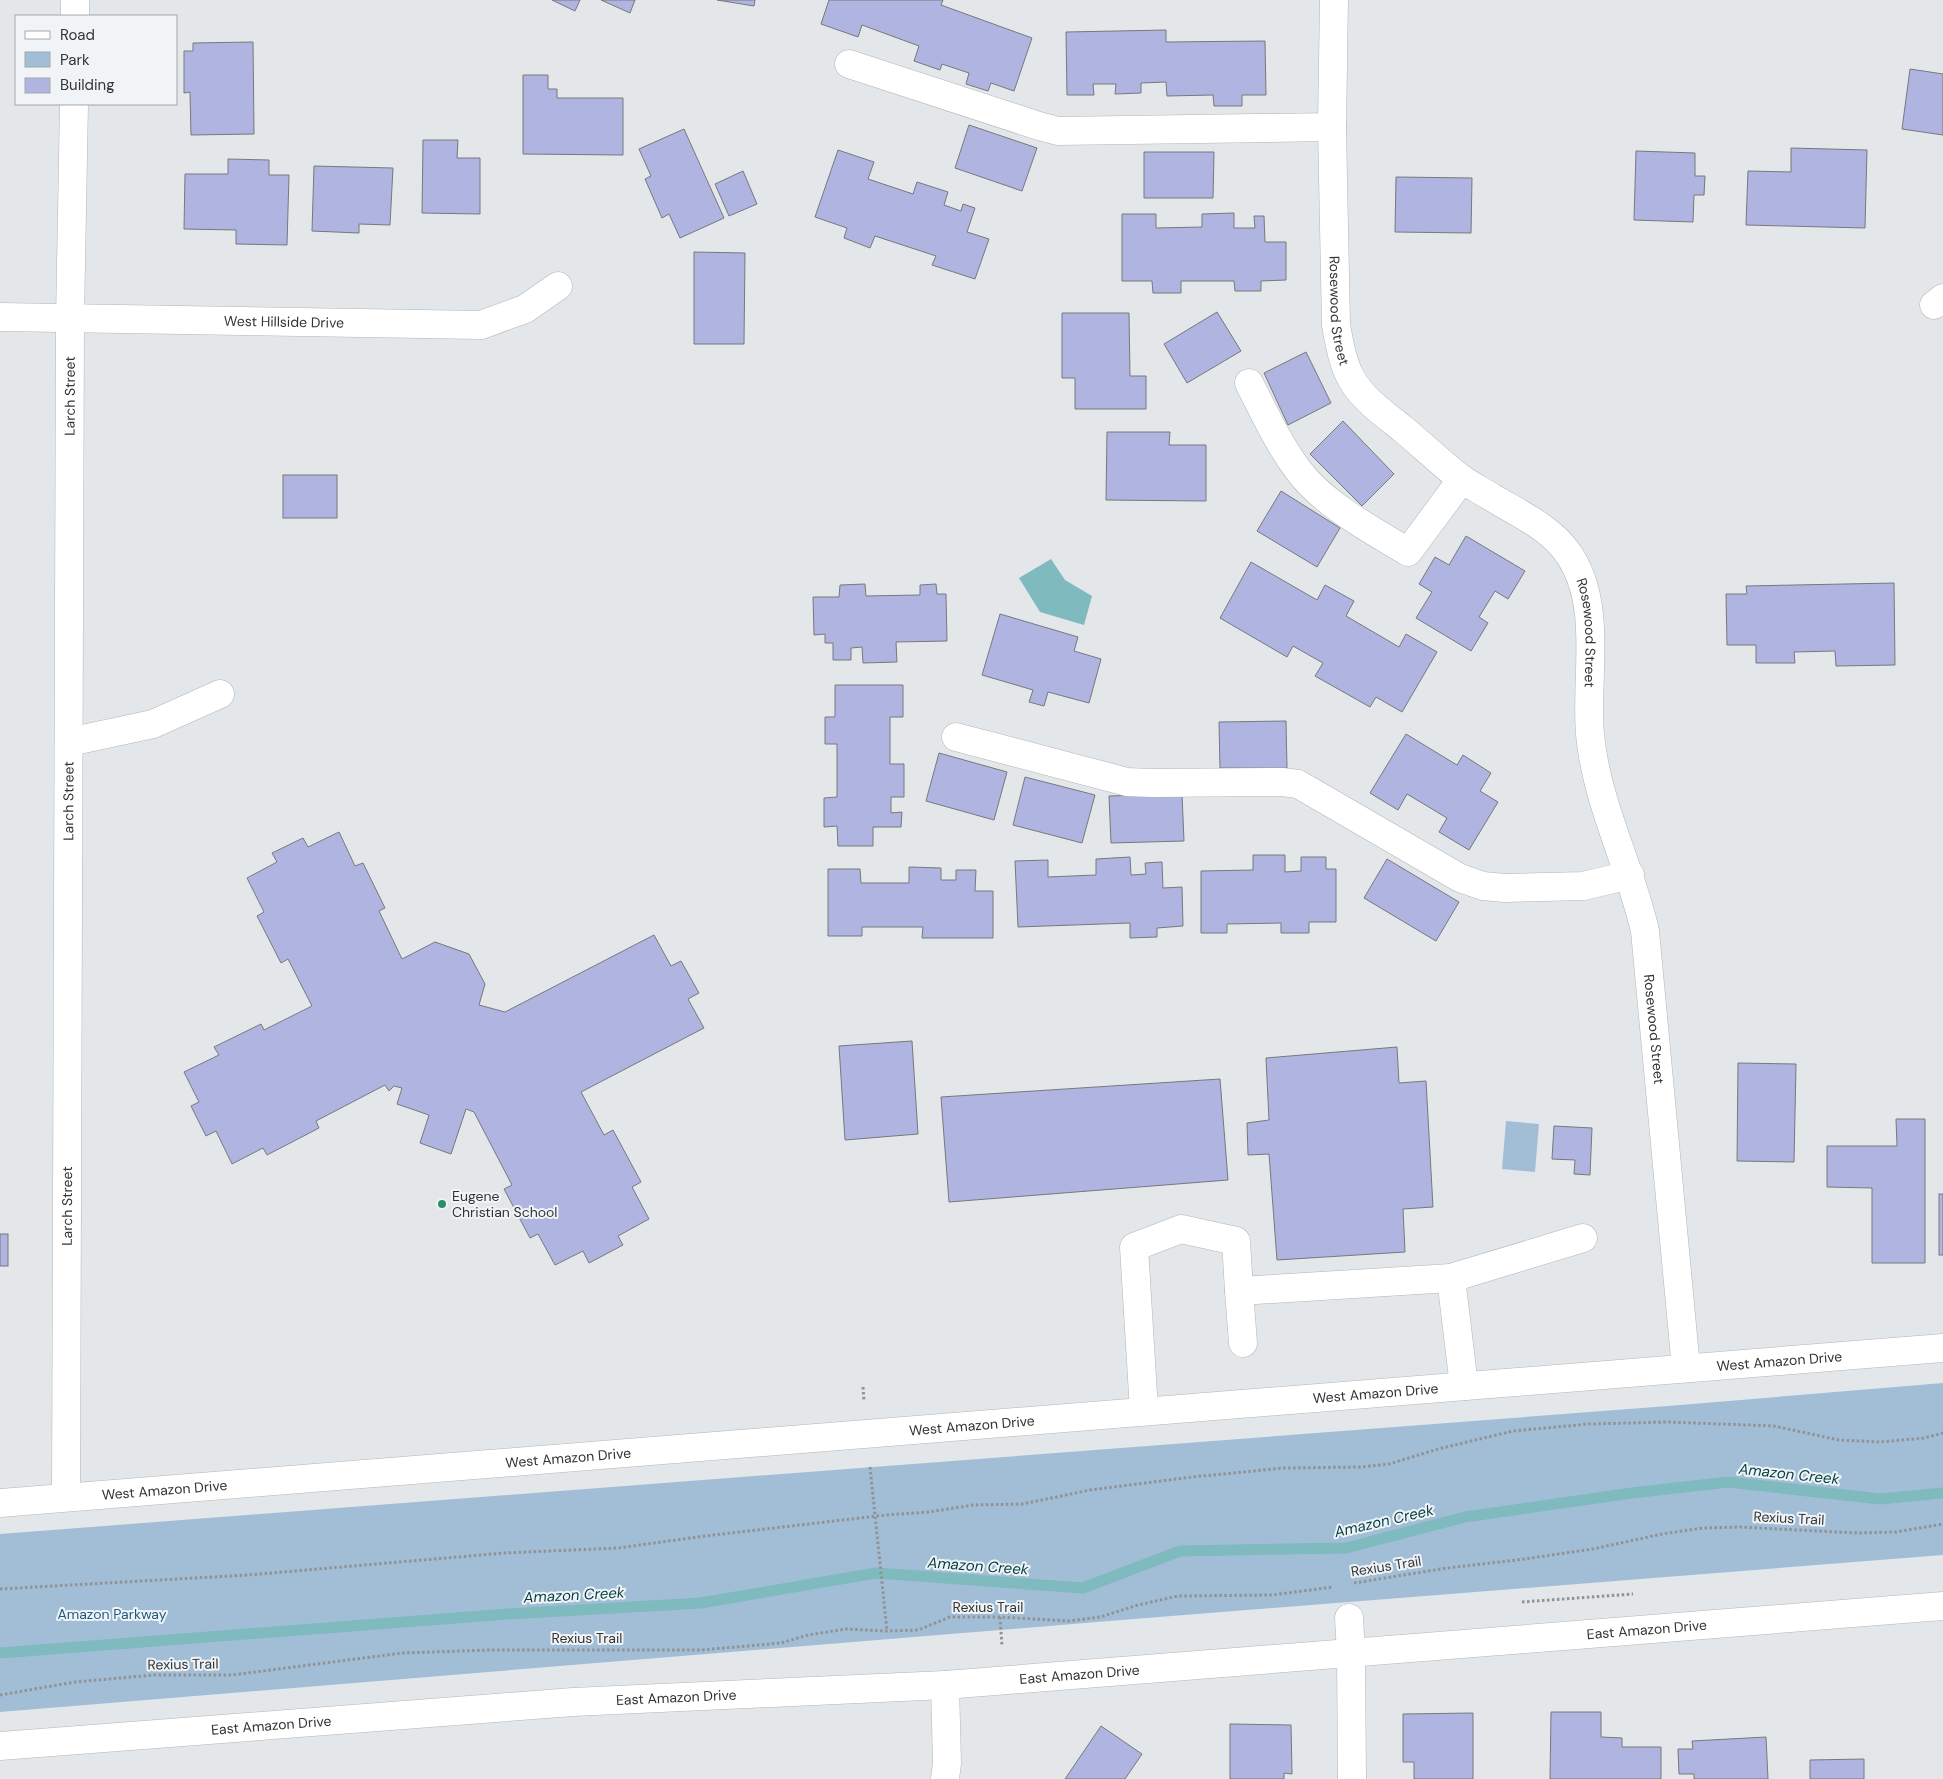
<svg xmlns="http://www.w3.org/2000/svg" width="1943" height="1779" viewBox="0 0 1943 1779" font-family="'DM Sans',sans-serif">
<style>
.green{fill:#a2bed7}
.water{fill:#7ebabe}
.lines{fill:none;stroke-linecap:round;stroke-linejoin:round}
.stream{stroke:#7ebabe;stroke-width:11}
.building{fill:#b0b4e0;stroke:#78787c}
.minor-casing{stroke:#b2b5b8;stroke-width:29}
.path{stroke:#909395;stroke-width:3;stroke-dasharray:2.5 2.5;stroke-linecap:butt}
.minor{stroke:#fff;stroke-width:28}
.poi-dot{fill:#2c8f69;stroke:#f0f4f7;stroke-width:2}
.labels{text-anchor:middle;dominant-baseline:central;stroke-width:4;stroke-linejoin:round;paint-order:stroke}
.street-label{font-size:14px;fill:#323435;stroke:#f0f4f7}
.poi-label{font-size:14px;fill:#323435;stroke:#f0f4f7;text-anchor:start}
.park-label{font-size:14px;fill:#1f5984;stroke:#f0f4f7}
.water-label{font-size:15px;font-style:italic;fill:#023e42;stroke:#f0f4f7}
</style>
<rect width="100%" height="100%" fill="#e3e7ea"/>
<g class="green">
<polygon points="1506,1121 1539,1124 1535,1172 1502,1169"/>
<polygon points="1943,1383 1943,1555 1109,1621 0,1712 0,1534 1668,1406"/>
</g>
<polygon class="water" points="1051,559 1065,580 1092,596 1084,625 1040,612 1019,578"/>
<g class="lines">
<polyline class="stream" points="0,1653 508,1614 701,1603 876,1573 1083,1588 1180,1551 1346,1548 1465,1517 1632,1493 1728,1482 1880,1499 1943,1493"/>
</g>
<g class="building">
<polygon points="552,0 580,0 575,11"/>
<polygon points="601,0 635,0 630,13"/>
<polygon points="717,0 755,0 754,6"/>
<polygon points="829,0 943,0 941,5 1032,38 1014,91 991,83 988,91 966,84 969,73 942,64 940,70 914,61 919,46 862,25 858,37 821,24"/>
<polygon points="1166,30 1166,42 1265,41 1266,95 1242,95 1242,106 1214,106 1213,95 1167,96 1166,82 1141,83 1141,93 1115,94 1116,84 1093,84 1094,95 1067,95 1066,32"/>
<polygon points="253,42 254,134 191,135 190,92 184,93 184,51 193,51 193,43"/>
<polygon points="1910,69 1943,74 1943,135 1902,129"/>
<polygon points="523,75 548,75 548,89 557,89 557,98 623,98 623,155 523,154"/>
<polygon points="969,125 1037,148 1022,191 955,168"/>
<polygon points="684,129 724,218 680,238 669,214 662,218 645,179 651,176 639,149"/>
<polygon points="423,140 458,140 457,158 480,158 480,214 422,213"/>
<polygon points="1791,148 1867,150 1865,228 1746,225 1748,171 1791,172"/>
<polygon points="838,150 874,162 868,179 913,194 917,182 948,192 944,205 961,211 963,204 975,208 967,232 989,239 975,279 932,265 936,256 875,236 870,248 844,238 847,228 815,217"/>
<polygon points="1636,151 1695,153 1695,176 1705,176 1704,195 1694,195 1693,222 1634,220"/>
<polygon points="1144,152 1214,152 1213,198 1144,198"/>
<polygon points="228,159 269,160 269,175 289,175 287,245 236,244 236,230 184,229 185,174 228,174"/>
<polygon points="314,166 393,168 390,225 359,224 359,233 312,231"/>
<polygon points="743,171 757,204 729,216 715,184"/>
<polygon points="1396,177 1472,178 1471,233 1395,232"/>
<polygon points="1234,213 1234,228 1255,228 1254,216 1264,216 1265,242 1286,242 1286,280 1261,281 1261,291 1235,291 1234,281 1181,281 1181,293 1153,293 1152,281 1122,281 1122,214 1156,214 1156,228 1202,227 1202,214"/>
<polygon points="694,252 745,253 744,344 694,344"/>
<polygon points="1217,312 1241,351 1187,383 1164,344"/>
<polygon points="1062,313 1129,313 1130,376 1146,376 1146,409 1075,409 1075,378 1062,378"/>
<polygon points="1306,352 1331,403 1288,425 1264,373"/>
<polygon points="1343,421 1394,474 1362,506 1310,454"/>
<polygon points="1107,432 1170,432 1169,445 1206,445 1206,501 1106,500"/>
<rect x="283" y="475" width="54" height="43"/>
<polygon points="1281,491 1340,528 1317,567 1257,531"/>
<polygon points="1466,536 1525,571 1508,599 1495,591 1479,617 1488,623 1471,651 1416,618 1432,592 1419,584 1435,557 1449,565"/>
<polygon points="1251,562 1317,600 1325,585 1354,601 1346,616 1399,647 1406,634 1437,652 1402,712 1376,697 1370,707 1315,676 1323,663 1293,646 1287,657 1220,618"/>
<polygon points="1894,583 1895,665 1836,666 1835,651 1794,652 1795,663 1756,663 1756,645 1727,645 1726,594 1747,594 1746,586"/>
<polygon points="865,584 866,596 920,595 920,585 936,584 937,594 946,594 947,641 896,642 897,662 863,663 862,647 851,648 851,660 833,660 833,643 825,643 825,634 814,635 813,597 839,597 840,585"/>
<polygon points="1000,614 1078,637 1074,651 1101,659 1089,703 1048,692 1044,706 1029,702 1033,690 982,675"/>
<polygon points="835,685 903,685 903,717 890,717 890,764 904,764 904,797 891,797 891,813 902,812 901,827 873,827 873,846 838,846 837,826 824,827 824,798 837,797 837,744 825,744 825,717 835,717"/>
<polygon points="1286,721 1287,768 1220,768 1219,722"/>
<polygon points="1406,734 1457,765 1463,755 1491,773 1480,791 1498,802 1469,850 1439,832 1447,818 1407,794 1398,810 1370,793"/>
<polygon points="939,753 1007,772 994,820 926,801"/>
<polygon points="1025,777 1095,795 1082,843 1013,825"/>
<polygon points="1182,794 1184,841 1111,843 1109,796"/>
<polygon points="339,832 355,866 363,863 385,908 379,911 402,959 435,942 469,954 485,984 479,1005 505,1012 654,935 671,966 681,961 699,993 688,999 704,1028 581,1092 604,1135 613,1130 641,1182 632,1187 649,1219 618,1236 623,1245 589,1263 583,1251 555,1265 538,1234 530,1238 504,1189 512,1185 474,1112 466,1109 451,1154 420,1143 429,1115 397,1104 402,1088 394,1086 389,1091 385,1085 316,1121 319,1128 267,1155 263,1148 232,1164 216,1131 206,1136 191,1106 199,1102 184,1072 219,1055 214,1047 261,1024 264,1030 312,1006 288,959 281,963 257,916 264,912 247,878 277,862 272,853 303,838 308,847"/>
<polygon points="1253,855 1285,855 1285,872 1301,871 1301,857 1326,857 1326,869 1336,869 1336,922 1309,922 1309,933 1281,933 1281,923 1227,924 1227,933 1201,933 1201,871 1253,870"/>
<polygon points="1130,857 1131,875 1146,874 1145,863 1162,862 1163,888 1182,887 1183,926 1157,928 1157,937 1130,938 1130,923 1018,927 1015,861 1048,860 1048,877 1096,875 1096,859"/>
<polygon points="1387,859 1459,902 1436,941 1364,898"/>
<polygon points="909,867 941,868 941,880 956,880 956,870 976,870 975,891 993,891 993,938 922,938 923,927 862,927 862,936 828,936 828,869 860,869 861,883 909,883"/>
<polygon points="912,1041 918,1134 845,1140 839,1046"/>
<polygon points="1397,1047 1399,1083 1426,1081 1433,1207 1403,1209 1405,1252 1277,1260 1269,1154 1248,1155 1247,1123 1269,1120 1266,1058"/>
<polygon points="1738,1063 1796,1064 1794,1162 1737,1161"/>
<polygon points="1220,1079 1228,1180 949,1202 941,1097"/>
<polygon points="1896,1119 1925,1119 1925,1263 1872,1263 1872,1188 1827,1187 1827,1146 1897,1146"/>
<polygon points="1554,1126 1592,1128 1590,1175 1574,1174 1575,1160 1552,1159"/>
<rect x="1939" y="1194" width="4" height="61"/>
<rect x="0" y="1234" width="8" height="32"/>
<polygon points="1551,1712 1601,1712 1601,1737 1622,1738 1622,1747 1661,1747 1661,1779 1550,1779"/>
<polygon points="1473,1713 1473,1779 1414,1779 1414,1762 1403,1762 1403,1714"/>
<polygon points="1230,1724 1291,1725 1292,1774 1284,1773 1284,1779 1230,1779"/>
<polygon points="1101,1726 1142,1754 1125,1779 1065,1779"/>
<polygon points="1766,1737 1768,1779 1694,1779 1694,1774 1679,1774 1678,1749 1693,1749 1692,1741"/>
<polygon points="1864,1759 1864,1779 1810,1779 1810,1760"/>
</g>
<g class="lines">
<g class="minor-casing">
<g id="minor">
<path id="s1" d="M 1334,0 L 1332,127 L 1336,325 C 1339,341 1341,357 1348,372 C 1358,396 1383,413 1403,429 C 1422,445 1440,462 1460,478 C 1470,485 1482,491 1493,498 C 1520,514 1553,529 1570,556 C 1603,607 1585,677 1590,734 C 1596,802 1630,865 1645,931 L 1686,1368"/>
<polyline points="75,16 75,0"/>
<polyline points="849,64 1039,126 1058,131 1332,127"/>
<polyline points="1934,305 1943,298"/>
<path id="s2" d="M 0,317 L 481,325 L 525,309 L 558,286"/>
<path d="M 1249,383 C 1264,412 1278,443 1298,470 C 1324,505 1372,530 1408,552 L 1462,479"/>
<polyline points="956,737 1127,782 1153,783 1282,782 1298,784 1460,878 1483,886 1505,888 1583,886 1630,875"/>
<polyline points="69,742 153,724 220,694"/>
<polyline points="1239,1291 1243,1343"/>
<polyline points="1464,1386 1451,1278 1583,1238"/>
<polyline points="1144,1411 1134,1247 1181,1229 1236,1241 1239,1291 1451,1278"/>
<path id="s3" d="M 66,1497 L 70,318 L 74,104"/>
<path id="s4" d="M 0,1503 L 1943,1348"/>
<polyline points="1349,1618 1351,1653 1352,1779"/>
<polyline points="945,1685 947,1763 945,1779"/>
<path id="s5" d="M 0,1746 L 573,1702 L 945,1685 L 1943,1606"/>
</g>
</g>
<g class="path">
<polyline points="863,1387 864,1401"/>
<polyline points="870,1467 887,1631"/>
<polyline points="1354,1583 1447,1568 1517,1560 1593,1549 1662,1534 1703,1528 1740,1527 1857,1533 1896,1532 1943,1524"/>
<polyline points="0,1589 248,1575 504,1553 618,1548 705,1536 886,1515 929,1512 973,1505 1022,1504 1090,1490 1192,1477 1284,1468 1362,1467 1389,1464 1438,1449 1513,1431 1589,1424 1668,1422 1774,1426 1839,1440 1880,1442 1924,1438 1943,1433"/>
<polyline points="1522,1602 1633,1594"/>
<polyline points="1000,1617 1002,1646"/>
<polyline points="0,1695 75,1682 154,1675 232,1675 402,1653 490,1650 701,1650 781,1643 808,1635 846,1629 887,1631 918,1630 950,1617 1000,1617 1069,1621 1100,1617 1138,1605 1178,1596 1272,1595 1333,1587"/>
</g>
<use href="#minor" class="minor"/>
</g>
<circle class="poi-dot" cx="442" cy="1204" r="5"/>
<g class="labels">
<g class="street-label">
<text stroke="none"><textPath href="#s1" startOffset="311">Rosewood Street</textPath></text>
<text stroke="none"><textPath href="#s2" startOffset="284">West Hillside Drive</textPath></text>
<text stroke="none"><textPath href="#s3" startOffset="1101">Larch Street</textPath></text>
<text stroke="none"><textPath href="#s1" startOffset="745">Rosewood Street</textPath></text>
<text stroke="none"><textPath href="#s3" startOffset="696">Larch Street</textPath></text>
<text stroke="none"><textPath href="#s1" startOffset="1150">Rosewood Street</textPath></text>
<text stroke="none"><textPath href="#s3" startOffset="291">Larch Street</textPath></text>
<text stroke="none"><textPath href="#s4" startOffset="1785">West Amazon Drive</textPath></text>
<text stroke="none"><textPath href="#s4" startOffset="1380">West Amazon Drive</textPath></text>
<text stroke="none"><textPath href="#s4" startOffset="975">West Amazon Drive</textPath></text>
<text stroke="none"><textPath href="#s4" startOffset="570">West Amazon Drive</textPath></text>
<text stroke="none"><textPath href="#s4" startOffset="165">West Amazon Drive</textPath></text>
<text transform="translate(1789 1518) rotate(3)">Rexius Trail</text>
<text transform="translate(1386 1566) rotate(-9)">Rexius Trail</text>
<text x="988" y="1607">Rexius Trail</text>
<text stroke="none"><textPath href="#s5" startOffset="1651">East Amazon Drive</textPath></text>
<text x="587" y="1638">Rexius Trail</text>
<text transform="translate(183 1664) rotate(-1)">Rexius Trail</text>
<text stroke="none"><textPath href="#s5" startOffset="1082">East Amazon Drive</textPath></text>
<text stroke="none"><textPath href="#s5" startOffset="678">East Amazon Drive</textPath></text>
<text stroke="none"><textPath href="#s5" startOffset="272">East Amazon Drive</textPath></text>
</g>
<g class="poi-label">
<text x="452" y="1196">Eugene<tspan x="452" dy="16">Christian School</tspan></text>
</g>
<g class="park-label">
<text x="112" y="1614">Amazon Parkway</text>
</g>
<g class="water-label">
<text transform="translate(1789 1474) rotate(6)">Amazon Creek</text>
<text transform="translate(1384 1521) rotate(-13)">Amazon Creek</text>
<text transform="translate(978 1566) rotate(4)">Amazon Creek</text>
<text transform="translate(574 1595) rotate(-3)">Amazon Creek</text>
</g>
</g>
<rect x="15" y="15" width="162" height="90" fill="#f0f4f7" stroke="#a4a7a9"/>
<rect x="25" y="31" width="25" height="8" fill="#ffffff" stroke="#a4a7a9"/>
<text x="60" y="40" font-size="15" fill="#323435">Road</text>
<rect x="25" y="52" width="25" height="15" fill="#a2bed7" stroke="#a4a7a9"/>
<text x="60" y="65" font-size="15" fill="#323435">Park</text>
<rect x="25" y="78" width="25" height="15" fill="#b0b4e0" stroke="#a4a7a9"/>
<text x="60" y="90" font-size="15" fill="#323435">Building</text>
</svg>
